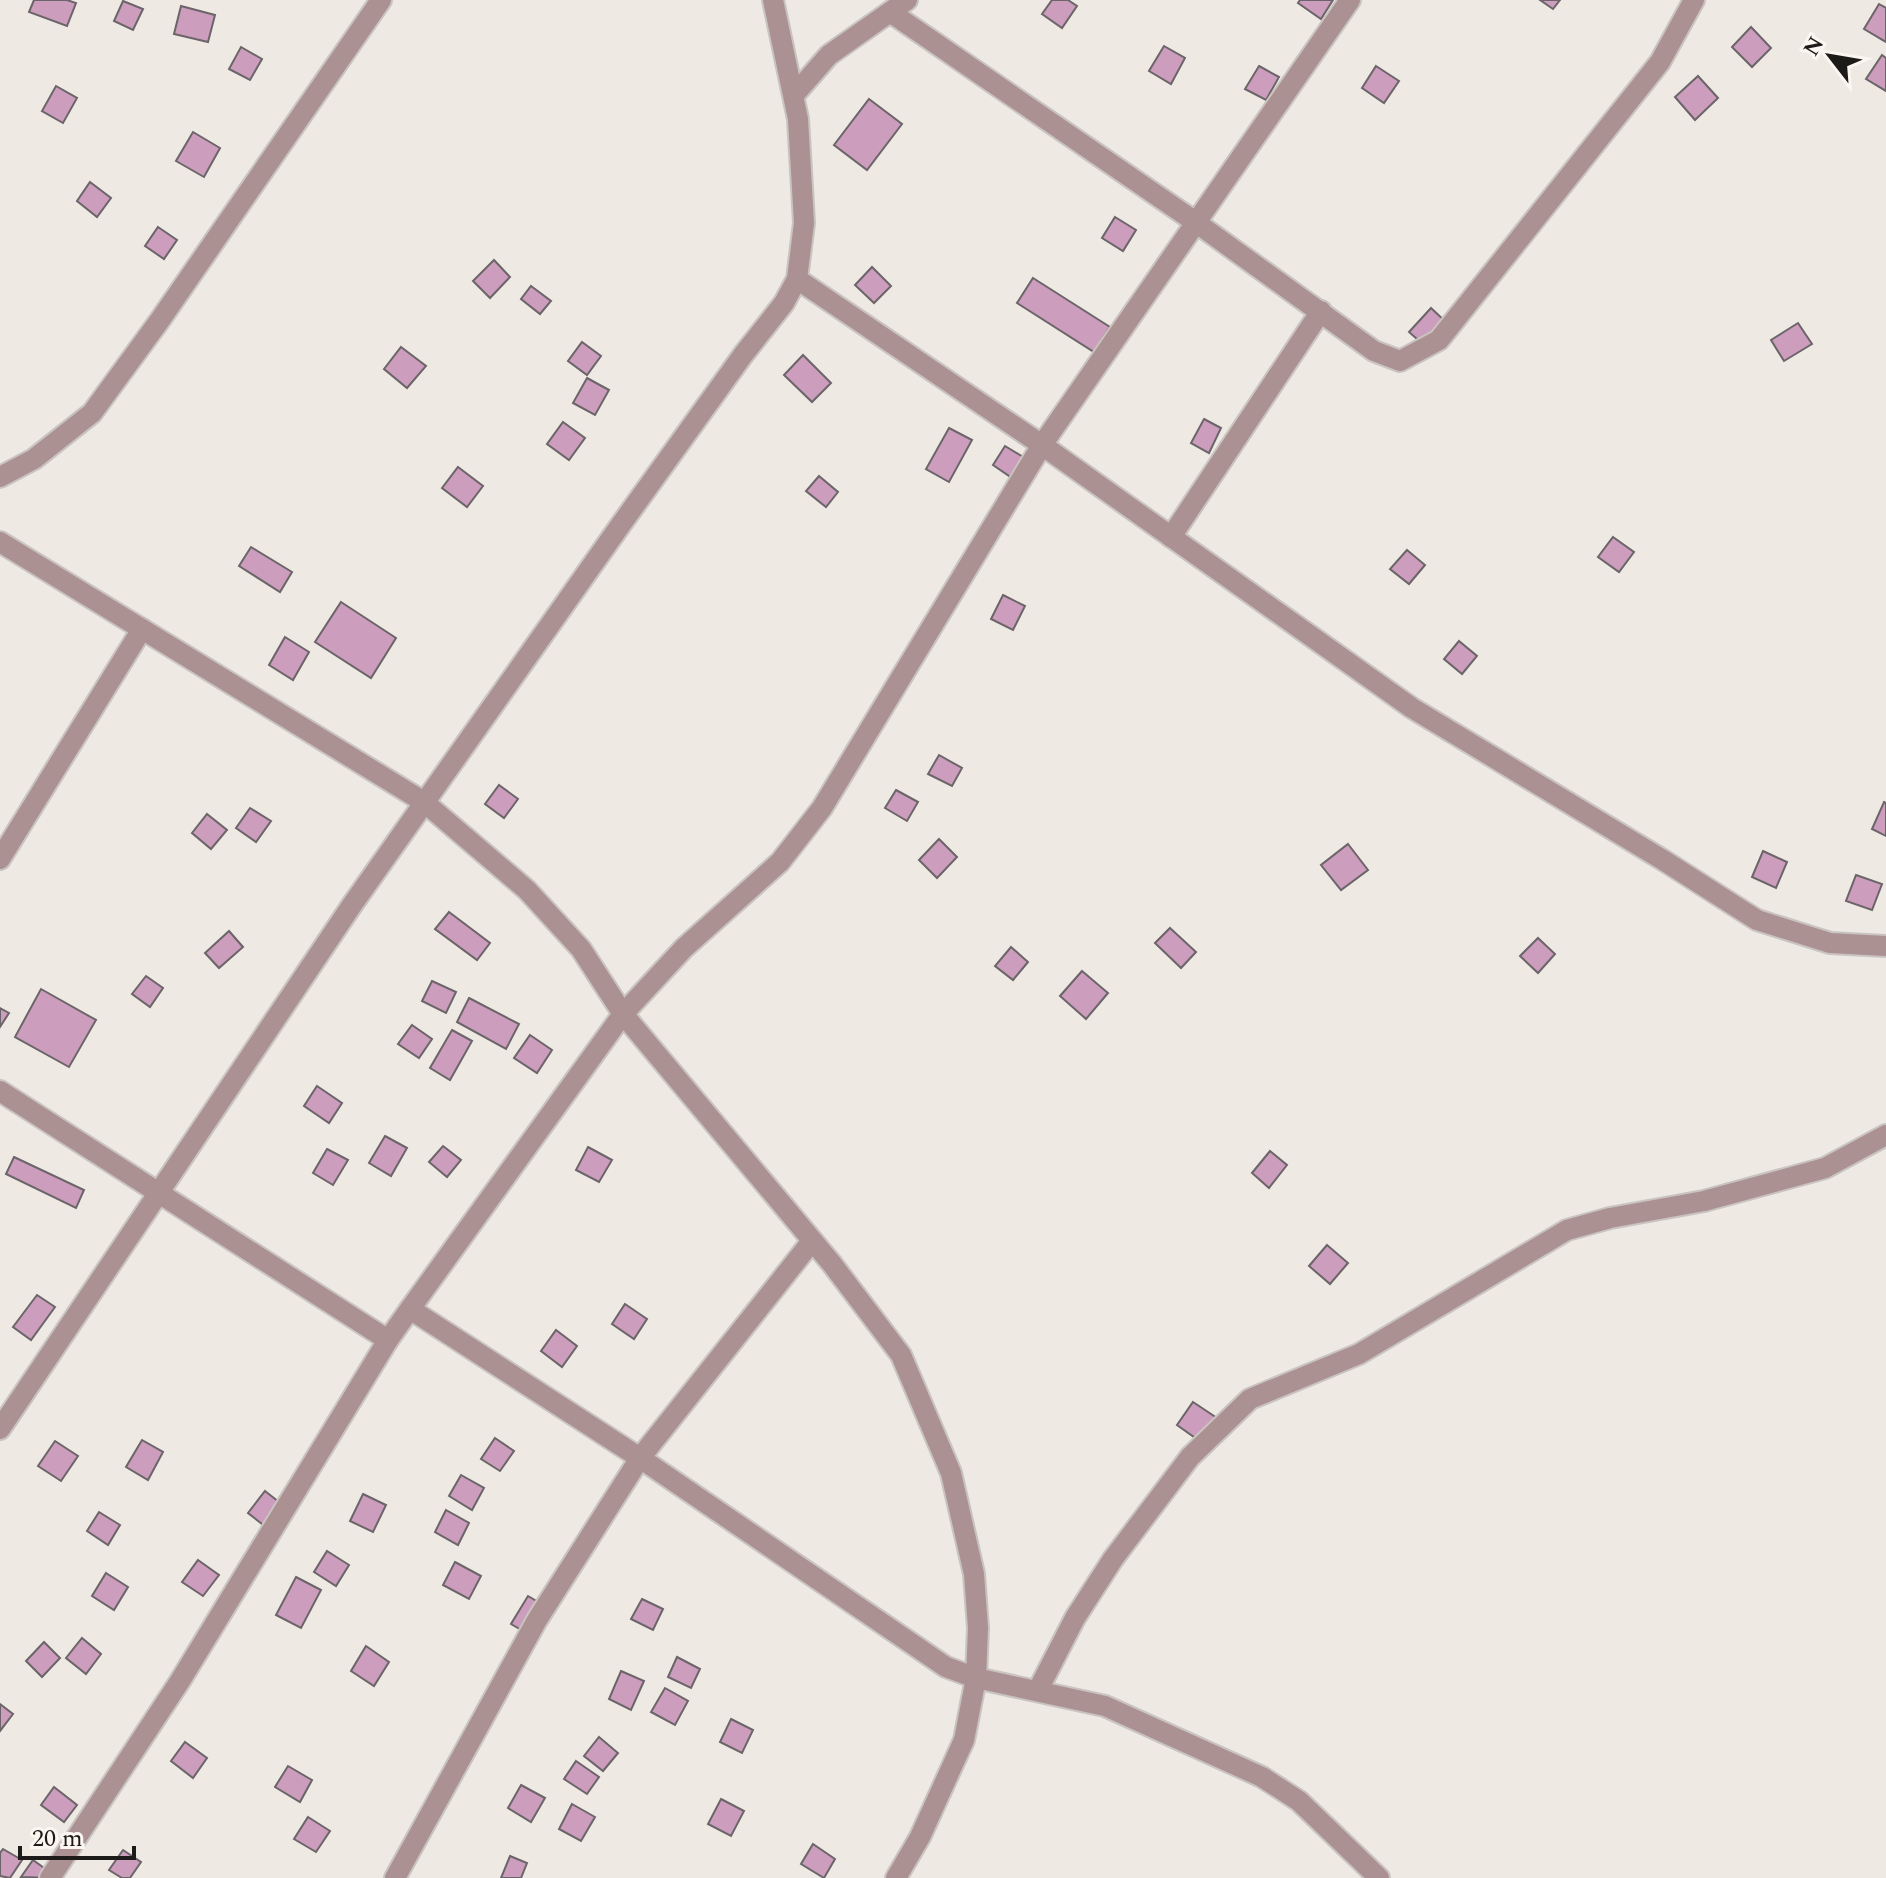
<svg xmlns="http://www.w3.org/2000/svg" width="1886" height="1878" viewBox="0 0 1886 1878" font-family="Spectral,serif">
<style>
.building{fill:#cc9dbc;stroke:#6b6569;stroke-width:2}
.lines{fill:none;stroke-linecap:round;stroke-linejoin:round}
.minor-casing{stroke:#c9c4bf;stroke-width:24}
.minor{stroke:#ab9192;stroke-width:20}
</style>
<rect width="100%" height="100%" fill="#efe9e3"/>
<g class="building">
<polygon points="34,0 67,0 76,3 67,26 29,12"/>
<polygon points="1052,0 1068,0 1077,6 1062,28 1042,14"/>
<polygon points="1300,0 1333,0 1321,19 1298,3"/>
<polygon points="1540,0 1560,0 1553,9"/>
<polygon points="123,1 143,9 133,30 114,21"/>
<polygon points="1879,4 1886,8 1886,42 1864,29"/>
<polygon points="181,6 215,15 208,42 174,34"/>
<polygon points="1751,27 1771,48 1752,67 1732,47"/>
<polygon points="1164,46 1185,58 1171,84 1149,71"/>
<polygon points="241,47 262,59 250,80 229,69"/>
<polygon points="1882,55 1886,58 1886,91 1866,79"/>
<polygon points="1259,66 1279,77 1266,100 1245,89"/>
<polygon points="1376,66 1399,81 1384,103 1362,88"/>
<polygon points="1698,76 1718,98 1695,120 1675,97"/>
<polygon points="56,86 77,98 63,123 42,111"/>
<polygon points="869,99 902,124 867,170 834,145"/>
<polygon points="193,132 220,148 204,177 176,161"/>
<polygon points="90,182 111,198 97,217 77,201"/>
<polygon points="1115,217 1136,230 1123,251 1102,238"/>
<polygon points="158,227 177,240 164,259 145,246"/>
<polygon points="494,260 510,277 490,298 473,281"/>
<polygon points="872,267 891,286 874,303 855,285"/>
<polygon points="1033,278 1110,327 1094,352 1017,303"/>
<polygon points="531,286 551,301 540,314 521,299"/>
<polygon points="1431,308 1447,323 1426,347 1409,332"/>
<polygon points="1798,323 1812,344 1784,361 1771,340"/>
<polygon points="582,342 601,356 587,375 568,361"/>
<polygon points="401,347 426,366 407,388 384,369"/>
<polygon points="803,355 831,383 812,402 784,375"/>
<polygon points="587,378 609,390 595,415 573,403"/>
<polygon points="1204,419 1221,428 1209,453 1191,443"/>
<polygon points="563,422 585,438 569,460 547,444"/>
<polygon points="949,428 972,440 949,482 926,469"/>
<polygon points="1005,446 1025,458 1012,478 993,465"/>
<polygon points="458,467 483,486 467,507 442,488"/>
<polygon points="819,476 838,492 826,507 806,491"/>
<polygon points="1613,537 1634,552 1619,572 1598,557"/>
<polygon points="251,547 292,572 280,592 239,566"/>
<polygon points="1407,550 1425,565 1409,584 1390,569"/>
<polygon points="1003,595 1025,606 1013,630 991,619"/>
<polygon points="341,602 396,638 371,678 315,642"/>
<polygon points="285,637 309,652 293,680 269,665"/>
<polygon points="1459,641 1477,656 1462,674 1444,659"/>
<polygon points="939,755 962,768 952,786 928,774"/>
<polygon points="499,785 518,799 504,818 485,804"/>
<polygon points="896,790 918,802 907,821 885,808"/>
<polygon points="1884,802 1886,803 1886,836 1872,829"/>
<polygon points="250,808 271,821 256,842 236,828"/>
<polygon points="207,814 227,830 211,849 192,833"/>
<polygon points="939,839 957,857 937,878 919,860"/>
<polygon points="1348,844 1368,870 1341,890 1321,865"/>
<polygon points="1763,851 1787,862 1776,888 1752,877"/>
<polygon points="1856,875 1882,884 1872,910 1846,901"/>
<polygon points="449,912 490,943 477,960 435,929"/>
<polygon points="1170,928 1196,952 1181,968 1155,943"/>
<polygon points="229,931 243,947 219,968 205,953"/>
<polygon points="1538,938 1555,954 1538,973 1520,956"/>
<polygon points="1011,947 1028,962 1013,980 995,966"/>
<polygon points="1082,971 1108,993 1086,1019 1060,996"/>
<polygon points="146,976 163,988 150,1007 132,994"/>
<polygon points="432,981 456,992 446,1013 422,1001"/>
<polygon points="41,989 96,1020 69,1067 15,1037"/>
<polygon points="469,998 519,1024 506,1049 457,1022"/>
<polygon points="0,1008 9,1013 0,1027"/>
<polygon points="412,1025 432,1039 419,1058 398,1044"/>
<polygon points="452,1030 472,1041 450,1080 430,1068"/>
<polygon points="530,1035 552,1050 537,1073 514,1058"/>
<polygon points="317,1086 342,1103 329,1123 304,1106"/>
<polygon points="385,1136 407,1148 391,1176 369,1163"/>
<polygon points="443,1146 461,1160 447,1177 429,1162"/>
<polygon points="588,1147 612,1160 599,1182 576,1170"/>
<polygon points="327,1149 348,1160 333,1185 313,1173"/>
<polygon points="1270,1151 1287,1165 1269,1188 1252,1173"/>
<polygon points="14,1157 84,1190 76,1208 6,1174"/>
<polygon points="1327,1245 1348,1263 1330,1284 1309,1266"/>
<polygon points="37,1295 55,1307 31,1340 13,1327"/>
<polygon points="625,1304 647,1319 634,1339 612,1324"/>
<polygon points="556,1330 577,1346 562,1367 541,1351"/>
<polygon points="1193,1402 1217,1418 1201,1442 1177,1425"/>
<polygon points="495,1438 514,1451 500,1471 481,1459"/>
<polygon points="142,1440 163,1452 148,1480 126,1467"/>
<polygon points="55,1441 78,1456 61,1481 38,1466"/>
<polygon points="461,1475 484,1488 472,1510 449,1496"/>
<polygon points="265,1491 284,1506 267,1528 248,1513"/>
<polygon points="363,1494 386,1505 373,1532 350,1521"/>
<polygon points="446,1510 469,1523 458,1545 435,1532"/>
<polygon points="99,1512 120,1525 108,1545 87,1531"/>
<polygon points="327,1551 349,1565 336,1586 314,1572"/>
<polygon points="198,1560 219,1575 203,1596 182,1582"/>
<polygon points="455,1562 481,1576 469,1599 443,1585"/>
<polygon points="106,1573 128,1587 114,1610 92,1596"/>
<polygon points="296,1577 321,1590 301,1628 276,1615"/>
<polygon points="528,1596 545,1606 528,1634 511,1624"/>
<polygon points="642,1599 663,1609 653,1630 631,1619"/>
<polygon points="82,1638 101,1654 86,1674 66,1658"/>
<polygon points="44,1642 60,1658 42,1677 26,1661"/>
<polygon points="366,1646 389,1662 374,1686 351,1671"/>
<polygon points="677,1657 700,1669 691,1688 668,1677"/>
<polygon points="621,1671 644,1681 631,1710 609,1699"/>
<polygon points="665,1688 688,1701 675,1725 651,1712"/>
<polygon points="0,1704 13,1714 0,1731"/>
<polygon points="731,1719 753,1730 742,1753 720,1742"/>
<polygon points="599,1737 618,1753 603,1771 584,1756"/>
<polygon points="185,1742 207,1758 193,1778 171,1761"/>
<polygon points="576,1761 599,1777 587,1794 564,1779"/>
<polygon points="288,1766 312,1780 300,1802 275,1787"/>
<polygon points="521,1785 545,1798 531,1822 508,1808"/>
<polygon points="54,1787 77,1805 64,1822 41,1805"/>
<polygon points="721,1799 744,1811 731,1836 708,1824"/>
<polygon points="572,1804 595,1817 581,1841 559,1829"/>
<polygon points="308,1817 330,1831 316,1852 294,1839"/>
<polygon points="813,1844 835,1859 824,1878 801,1864"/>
<polygon points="3,1849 22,1860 10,1878 0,1876 0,1853"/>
<polygon points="123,1850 141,1862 130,1878 122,1878 109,1870"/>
<polygon points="510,1856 527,1863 521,1878 501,1878"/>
<polygon points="33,1860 54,1875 52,1878 21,1877"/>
</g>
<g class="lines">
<g class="minor-casing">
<g id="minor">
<polyline points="890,12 1194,221 1374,351 1400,361 1439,340 1660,62 1694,0"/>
<polyline points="794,95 829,55 907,0"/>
<polyline points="797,279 1042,445 1412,708 1663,860 1757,920 1830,943 1886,946"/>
<polyline points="0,477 34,459 92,413 160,320 381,0"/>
<polyline points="1171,537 1321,311"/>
<polyline points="0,542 424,802 527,890 581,949 623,1014 832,1264 901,1355 951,1473 974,1574 978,1628 976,1678 964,1740 920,1837 896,1878"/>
<polyline points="0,859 142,629"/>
<polyline points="0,1091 388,1340"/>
<polyline points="410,1309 640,1458 946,1667 976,1678 1105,1706 1262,1777 1299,1801 1379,1878"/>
<polyline points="0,1429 352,905 622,523 743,355 784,303 797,279 804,223 798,119 773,0"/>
<polyline points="1038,1690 1075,1618 1113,1559 1190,1457 1250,1399 1359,1354 1567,1230 1610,1218 1704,1201 1825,1168 1886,1135"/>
<polyline points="50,1878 180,1681 388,1340 410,1309 623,1014 684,948 780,862 822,808 1042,445 1350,0"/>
<polyline points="395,1878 537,1620 640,1458 812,1241"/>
</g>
</g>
<use href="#minor" class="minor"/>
</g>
<g transform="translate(1830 56) rotate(301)" stroke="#fcf6f0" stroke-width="6" paint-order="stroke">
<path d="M0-6L14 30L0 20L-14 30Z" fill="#1d1b19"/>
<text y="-12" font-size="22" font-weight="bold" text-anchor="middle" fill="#1d1b19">N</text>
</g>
<path d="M20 1846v12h114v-12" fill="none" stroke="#1d1b19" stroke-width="4"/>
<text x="32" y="1846" font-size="24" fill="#1d1b19" stroke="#fcf6f0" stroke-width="6" paint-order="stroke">20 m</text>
</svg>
